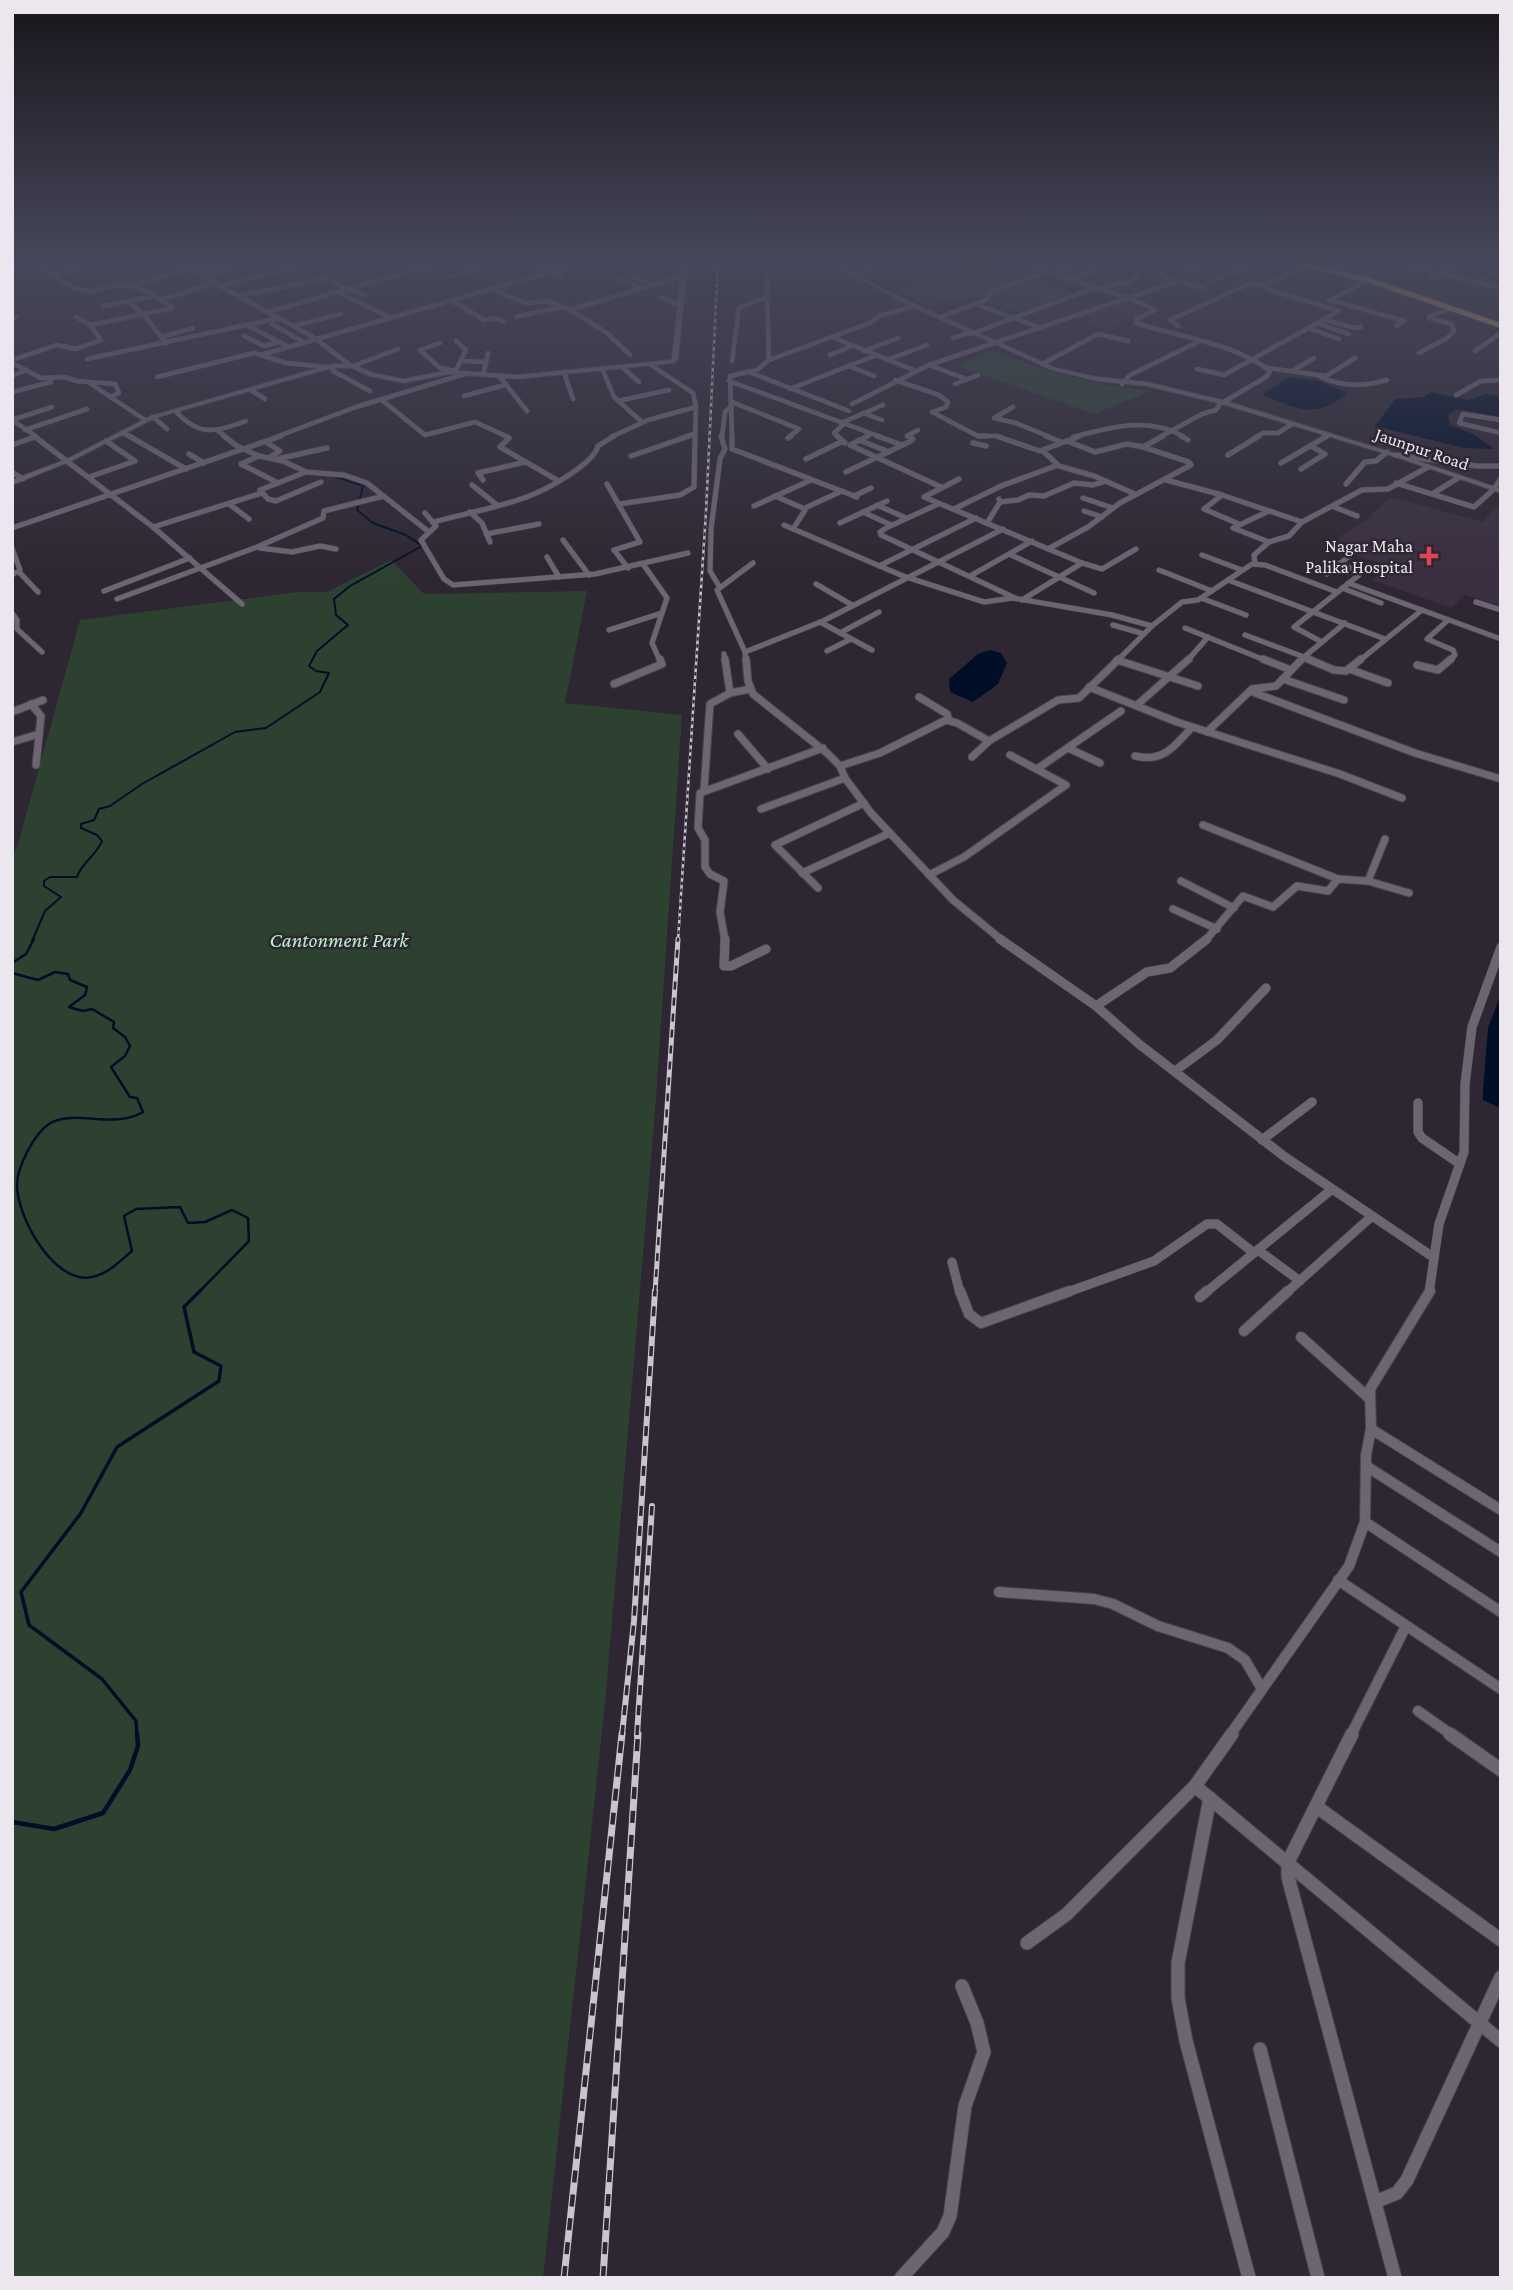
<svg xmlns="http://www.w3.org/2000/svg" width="1513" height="2290" viewBox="0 0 1513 2290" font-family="'Crimson Pro',serif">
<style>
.built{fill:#3a2f40}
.green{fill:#2d4131}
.water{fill:#000e28}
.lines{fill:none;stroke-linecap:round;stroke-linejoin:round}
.stream-far3{stroke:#000e28;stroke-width:2}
.stream-far2{stroke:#000e28;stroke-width:2.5}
.stream-far1{stroke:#000e28;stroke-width:3.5}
.stream{stroke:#000e28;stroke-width:4.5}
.street-far5-casing{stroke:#49434d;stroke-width:5}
.street-far4-casing{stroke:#49434d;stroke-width:6}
.street-far3-casing{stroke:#49434d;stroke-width:9}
.street-far2-casing{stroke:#49434d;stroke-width:10}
.street-far1-casing{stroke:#49434d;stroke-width:12}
.street-casing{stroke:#49434d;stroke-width:15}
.secondary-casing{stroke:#49434d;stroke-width:2}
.highway-casing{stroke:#49434d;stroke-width:2}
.street-far5{stroke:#6e6573;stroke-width:4.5}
.street-far4{stroke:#6e6573;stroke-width:5}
.street-far3{stroke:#6e6573;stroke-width:7}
.street-far2{stroke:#6e6573;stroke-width:9}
.street-far1{stroke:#6e6573;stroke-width:10}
.street{stroke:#6e6573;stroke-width:13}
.secondary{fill:#6e6573;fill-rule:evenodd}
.highway{fill:#d8b25a;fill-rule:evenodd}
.rail-far3-casing{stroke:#c9c4cd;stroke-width:2.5}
.rail-far2-casing{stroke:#c9c4cd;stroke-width:5}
.rail-far1-casing{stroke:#c9c4cd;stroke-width:6}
.rail-casing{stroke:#c9c4cd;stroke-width:7}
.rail-far3{stroke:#2e2632;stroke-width:2;stroke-dasharray:3.5;stroke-linecap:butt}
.rail-far2{stroke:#2e2632;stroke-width:2.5;stroke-dasharray:8;stroke-linecap:butt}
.rail-far1{stroke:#2e2632;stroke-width:3.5;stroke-dasharray:10;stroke-linecap:butt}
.rail{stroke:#2e2632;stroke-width:4.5;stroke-dasharray:12;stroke-linecap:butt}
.health-dot{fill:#e0444e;stroke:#2e2632;stroke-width:2.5}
.labels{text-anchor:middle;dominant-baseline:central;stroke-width:5;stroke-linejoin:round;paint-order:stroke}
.far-street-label{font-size:18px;fill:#ece7ef;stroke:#2e2632}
.far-poi-label{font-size:18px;fill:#ece7ef;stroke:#2e2632;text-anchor:end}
.park-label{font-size:21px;font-style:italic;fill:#b6f1c0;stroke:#2e2632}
</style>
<rect width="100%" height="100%" fill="#2e2632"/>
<g class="built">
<polygon points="1122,300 1149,312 1104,328 1075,317"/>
<polygon points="1391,497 1483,522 1495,508 1501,509 1501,606 1465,595 1451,608 1372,580 1387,566 1326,545 1366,520"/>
</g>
<g class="green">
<polygon points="955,259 986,259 1067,292 1047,305 1023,314 974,296 927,305 899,290 955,268 942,264"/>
<path d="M 992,351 C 1047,371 1093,386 1151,391 L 1094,414 L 957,366 Z"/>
<polygon points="391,560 424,594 587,591 565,703 682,715 655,1112 605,1704 543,2278 12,2278 12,858 18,844 80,620 298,592 327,592"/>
</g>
<g class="water">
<path d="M 1288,377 L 1319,381 L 1348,393 C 1312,420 1301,409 1262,395 Z"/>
<polygon points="1431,392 1468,400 1486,394 1501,396 1501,417 1457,409 1448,415 1450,425 1473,434 1494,449 1464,448 1375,426 1395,399 1424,397"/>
<polygon points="990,650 1001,653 1007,663 998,684 973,702 950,692 949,679 978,654"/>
<polygon points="1501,994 1501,1108 1483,1100 1483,1090 1488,1028"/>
</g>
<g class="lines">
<path class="stream-far3" d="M 32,941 L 45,911 L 61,897 L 44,886 L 44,881 L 50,877 L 77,877 C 82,862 96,856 102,841 L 97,835 L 81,828 L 81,824 L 94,820 L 99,809 L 110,806 L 142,784 L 235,732 L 266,728 L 320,692 L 329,673 L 316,671 L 309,666 L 317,651 L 348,625 L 336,615 L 334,599 L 350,586 L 422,546 L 406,535 L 373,523 L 357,510 L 363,486 L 336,477"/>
<g class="stream-far2">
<polyline points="12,963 26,954 34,939"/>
<path d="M 12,973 L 38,980 L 55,972 L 68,974 L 70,980 L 87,987 L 85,995 L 69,1007 L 83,1011 L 92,1009 L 114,1022 L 113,1028 L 125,1037 L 130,1046 L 125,1056 L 111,1067 L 130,1097 L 137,1098 L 143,1112 C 113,1130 74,1108 49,1124 C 34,1134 17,1167 17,1185 C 17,1217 54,1285 92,1277 C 108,1274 120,1261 132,1251 L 124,1216 L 136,1209 L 180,1207 L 188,1223 L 205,1222 L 232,1210 L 248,1218 L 249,1241 L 198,1293"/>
</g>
<polyline class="stream-far1" points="137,1735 136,1721 102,1679 29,1625 21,1592 81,1513 117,1447 219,1381 221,1366 194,1352 184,1307 200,1291"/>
<polyline class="stream" points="12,1822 54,1829 103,1813 130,1770 138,1746 137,1734"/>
<g class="street-far5-casing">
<g id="street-far5">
<path d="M 32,259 C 48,272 68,290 90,291 C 98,291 105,288 112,286 C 136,282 154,294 173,308 L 90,325"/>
<polyline points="177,259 177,262 313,337 350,365"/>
<polyline points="364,259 378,266 399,264"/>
<polyline points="522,259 561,277"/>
<path d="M 1019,259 C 1062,282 1112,287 1155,310 L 1137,319 L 1136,323 C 1179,337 1234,343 1270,371 L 1266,377 L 1220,404 L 1216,410 L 1202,414 L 1160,437"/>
<polyline points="1173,259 1167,264 1193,270 1220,259"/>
<polyline points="1378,259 1501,288"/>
<polyline points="889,262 906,267 928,259"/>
<polyline points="498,266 523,259"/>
<polyline points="12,268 36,262"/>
<polyline points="1337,269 1356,259"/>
<polyline points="1158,270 1163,276 1204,289"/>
<polyline points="194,271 221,263"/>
<polyline points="1065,273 1059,271 1085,260 1102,263 1089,273 1072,278"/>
<polyline points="53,275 87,266"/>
<polyline points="630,275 654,285"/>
<polyline points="203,276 230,269"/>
<polyline points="451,276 480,269 466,261"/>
<polyline points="850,276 889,262 880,259"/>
<polyline points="617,278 643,288"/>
<polyline points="1431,279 1465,259"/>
<polyline points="332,281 349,291"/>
<polyline points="1210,282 1265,259"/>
<polyline points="1479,283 1493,273"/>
<polyline points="136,285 188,268"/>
<polyline points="221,286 325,259"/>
<polyline points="491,289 526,303 547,301 571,310"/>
<polyline points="350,290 365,295"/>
<polyline points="340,293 389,317"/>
<polyline points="239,296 327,278"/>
<polyline points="661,297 673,303 681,303"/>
<polyline points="160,300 216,283"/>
<polyline points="451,300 484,320 494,318 503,321"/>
<polyline points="1331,300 1404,321 1397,326"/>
<polyline points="1329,301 1371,278"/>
<polyline points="129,302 144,315 166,343"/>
<polyline points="975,304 1041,328"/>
<polyline points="103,306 155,296"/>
<polyline points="268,312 414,270 477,259"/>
<polyline points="1430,316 1450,309"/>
<polyline points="516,317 560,307"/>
<polyline points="940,317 986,300 993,291 1047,272"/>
<polyline points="12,318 16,317"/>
<polyline points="1326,320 1354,328 1361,327"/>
<polyline points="272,324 303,342"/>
<polyline points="1319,324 1349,334"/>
<polyline points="247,325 287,346"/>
<polyline points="293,326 341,314"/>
<polyline points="1178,326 1170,320 1249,284 1264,285"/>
<polyline points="1311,329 1339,339"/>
<polyline points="971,334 1083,292 1131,281 1136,276 1139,259"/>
<polyline points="244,336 264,346 279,342"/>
<polyline points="161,337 193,328"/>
<polyline points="832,337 916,371"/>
<polyline points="953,338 968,333"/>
<polyline points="440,343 420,350 440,368 456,371"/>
<polyline points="864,351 898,338"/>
<polyline points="1475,351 1501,333"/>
<polyline points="1419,353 1447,338 1454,331 1452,324 1429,318 1430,316"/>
<polyline points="261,355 582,263"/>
<polyline points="630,355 607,333 570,310 683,276"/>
<polyline points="830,355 852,346"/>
<polyline points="87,359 279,318"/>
<polyline points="12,360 57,345 76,349 101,340 90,325 76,317"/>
<polyline points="769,360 870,323 879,316 914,306"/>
<polyline points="887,360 927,345"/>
<polyline points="461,361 486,362"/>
<polyline points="732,361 739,308 767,297"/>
<polyline points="12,363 41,378 64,377 77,381 115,384 119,393 110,397"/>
<polyline points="1042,364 1098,334 1128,341"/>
<polyline points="651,365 693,393 696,407 695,437"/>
<polyline points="929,365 966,379"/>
<polyline points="332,366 333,371 370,391"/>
<polyline points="353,366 398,349"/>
<polyline points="849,366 874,376"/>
<polyline points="602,368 614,397 642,422"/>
<polyline points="623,368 639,382"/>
<polyline points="1268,368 1326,376 1355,358"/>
<polyline points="1197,369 1224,375 1339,311 1270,290 1264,285 1309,265"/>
<polyline points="1294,370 1314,358"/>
<polyline points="455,372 466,350 456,341"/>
<polyline points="564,372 573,399"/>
<polyline points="749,372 849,411"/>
<polyline points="483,375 488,353"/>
<polyline points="12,376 26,370"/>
<path d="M 1319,376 C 1341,387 1363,387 1387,380"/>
<polyline points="157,377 254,353 286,363 326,367"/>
<polyline points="500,377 527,411"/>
<path d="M 895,380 L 939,395 L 948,402 L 946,407 L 932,412 L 976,435 C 985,438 992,434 1001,437"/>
<polyline points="729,381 881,437"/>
<polyline points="88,382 145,420"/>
<polyline points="955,384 978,375"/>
<polyline points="1122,384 1130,375 1198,342"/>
<polyline points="790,389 874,356"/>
<polyline points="251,390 265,399"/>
<polyline points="12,392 51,382"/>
<polyline points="1456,395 1481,381 1501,380"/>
<polyline points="464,396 505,385"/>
<polyline points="382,400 425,435 475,422 508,437"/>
<polyline points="618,401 669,390"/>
<polyline points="732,402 799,429 789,437"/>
<polyline points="852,404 929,365 1178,281"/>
<polyline points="1013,407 994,418 1016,423 1050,437"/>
<path d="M 179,410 L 177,413 C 202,438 216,431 246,421"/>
<polyline points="863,413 882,420"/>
<polyline points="153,417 167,429"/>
<polyline points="12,420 37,437"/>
<polyline points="12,420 52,407"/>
<polyline points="1501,420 1463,414 1459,423 1501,433"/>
<polyline points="841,423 883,405"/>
<polyline points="25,430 87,409"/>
<polyline points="217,430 226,437"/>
<polyline points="121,433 132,437"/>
<polyline points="276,437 356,407 468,373"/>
<polyline points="611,437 648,420 696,407"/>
<polyline points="684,437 694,434"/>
<polyline points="722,437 725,412 732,406"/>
<polyline points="732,437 730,376 757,370 769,360 766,259"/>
<polyline points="839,437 834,433 844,424"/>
<polyline points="865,437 871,434"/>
<polyline points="910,437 907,436 918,430"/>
<path d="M 1073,437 C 1111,427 1149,416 1184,437"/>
<polyline points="1256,437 1263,433 1278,433 1292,424"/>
<polyline points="1324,437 1328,435"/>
</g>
</g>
<g class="street-far4-casing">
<g id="street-far4">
<polyline points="34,436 153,527 242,604"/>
<polyline points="129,436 186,469"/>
<polyline points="224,436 237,446 259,456 283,461 306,472 344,475 367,483 429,532"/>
<polyline points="505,436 509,438 500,447 557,480"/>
<polyline points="732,436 732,449 857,497"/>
<polyline points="837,436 845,443"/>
<polyline points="868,436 850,445 941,487"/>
<polyline points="877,436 902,445"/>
<polyline points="978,436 987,436"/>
<polyline points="996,436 1040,451 1080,436"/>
<polyline points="1046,436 1061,442"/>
<polyline points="1181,436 1188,440"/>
<polyline points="788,438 791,436"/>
<polyline points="859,440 889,452"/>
<polyline points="1067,441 1095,452 1127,444 1143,447"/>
<polyline points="266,442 280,451 270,457"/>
<polyline points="973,443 986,446"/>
<polyline points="12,445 35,437"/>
<polyline points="1043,451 1059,466 1094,476 1135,494"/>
<polyline points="189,454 204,463"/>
<polyline points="1228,455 1259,436"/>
<polyline points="1395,455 1477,466 1501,466"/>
<polyline points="259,456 241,464 278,483"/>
<polyline points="631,456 689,436"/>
<polyline points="277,459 327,448"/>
<polyline points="806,459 843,441"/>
<polyline points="1281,463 1327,436"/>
<polyline points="1301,469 1325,454 1311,446"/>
<polyline points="12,472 23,479"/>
<polyline points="306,472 260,490 268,499 276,501 321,482"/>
<polyline points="846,472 911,441 913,439 908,436"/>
<polyline points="89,477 135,461 106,441"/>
<polyline points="959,479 924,497 1082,563 1022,600"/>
<polyline points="483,480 478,473 525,462"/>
<polyline points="1166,480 1222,495 1204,509 1239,524"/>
<polyline points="1396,483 1474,507 1494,489 1501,478"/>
<polyline points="607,484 640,542 614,550 628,568"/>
<polyline points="1346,484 1365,462 1376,461 1387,452"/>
<polyline points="472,485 497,505"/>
<polyline points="1432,494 1458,478"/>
<polyline points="1222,495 1302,522"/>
<polyline points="775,496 805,509"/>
<polyline points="854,496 871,488"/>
<polyline points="1083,498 1113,508"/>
<polyline points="1000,502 1018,500 1029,495 1044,496 1074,483 1093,485 1106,481"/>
<polyline points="229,504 249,519"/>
<polyline points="619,504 680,495 694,487 695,436"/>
<polyline points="938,504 886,528 880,532 881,535 1015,598"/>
<polyline points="877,505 906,518"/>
<polyline points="754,506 811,480"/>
<polyline points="1334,507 1357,516"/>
<polyline points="954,509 1001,486 1058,465"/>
<polyline points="1084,511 1102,517"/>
<polyline points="1269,511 1233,528 1269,542"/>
<polyline points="470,512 482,523 490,542"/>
<polyline points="863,512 891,525"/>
<polyline points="425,513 436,526 421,540 444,579 453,585 595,574 688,553"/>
<path d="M 434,522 C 466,513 504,507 534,494 C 551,487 594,463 598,446 L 614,436"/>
<polyline points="840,523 887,501"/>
<polyline points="987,523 1000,502 999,499"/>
<polyline points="784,525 903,576 984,602 1013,598 1112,615 1152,626"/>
<polyline points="153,527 262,493"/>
<polyline points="12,528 281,436"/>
<polyline points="793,529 807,507 842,491"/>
<polyline points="486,534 539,524"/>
<polyline points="563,540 589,575"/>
<polyline points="12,548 20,570 12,575"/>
<polyline points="260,548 292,552 320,546 336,549"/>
<polyline points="1048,549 1088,527 1120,503 1191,465 1189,462 1143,447 1163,436"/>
<polyline points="1009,554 1094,593"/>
<polyline points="1202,555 1242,570"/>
<polyline points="547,557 559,577"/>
<polyline points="1082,563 1102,569 1136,549"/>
<polyline points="1255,563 1254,555 1269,542 1289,536 1302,522 1362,490 1388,489 1428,467"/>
<polyline points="643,564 667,598 652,643 660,661"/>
<polyline points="879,566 976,518"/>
<polyline points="1159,570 1212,591"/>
<polyline points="19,572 38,592"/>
<polyline points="1327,574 1348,557"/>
<polyline points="970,576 1032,541"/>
<polyline points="1228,580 1385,639"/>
<polyline points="1348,583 1501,639"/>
<polyline points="816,584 852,605"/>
<polyline points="719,586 710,571 711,529 720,459 725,449 721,436"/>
<polyline points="1342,588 1381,603"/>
<polyline points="104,591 190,558"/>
<polyline points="1201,598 1246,615"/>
<polyline points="117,599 257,547 323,518 324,511 384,496"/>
<polyline points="1476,602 1501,610"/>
<polyline points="12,613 17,620 17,629 42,652"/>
<polyline points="1448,620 1427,639 1453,650 1455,655 1449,661"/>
<polyline points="820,622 872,650"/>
<polyline points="1113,625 1144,634"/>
<polyline points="1185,628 1267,661"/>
<polyline points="609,630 662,613"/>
<polyline points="840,633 879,612"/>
<polyline points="1245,635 1304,657 1301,661"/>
<polyline points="1320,641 1294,627 1359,575 1357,571 1340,563"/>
<polyline points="827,651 851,639"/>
<polyline points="745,652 823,621 1003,529"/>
<polyline points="724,654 725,661"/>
<polyline points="746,661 745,652 717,590 753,563"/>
<polyline points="1117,661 1152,626 1182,602 1198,600 1252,564 1265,565 1337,592"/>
<polyline points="1187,661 1208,637"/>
<polyline points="1312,661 1304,657 1345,623"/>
<polyline points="1359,661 1422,610"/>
</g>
</g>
<g class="street-far3-casing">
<g id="street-far3">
<polyline points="746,659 748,681 753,694 827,753 840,766 845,778 871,813 953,900 1003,941"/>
<polyline points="1263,659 1291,670"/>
<polyline points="1308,659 1334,670 1346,671 1361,659"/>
<polyline points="1117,660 1198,686"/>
<polyline points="1417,665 1438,670 1451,659"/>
<polyline points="1349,669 1388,683"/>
<polyline points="1283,679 1344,700"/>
<polyline points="614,684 662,664 660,659"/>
<polyline points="1089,687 1177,722 1340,774 1402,798"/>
<polyline points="1250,691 1415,753 1501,779"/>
<polyline points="730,693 750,689"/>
<polyline points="919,697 947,714 949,720"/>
<polyline points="31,704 41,716 36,765"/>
<polyline points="1137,705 1189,659"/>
<polyline points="12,712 43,700"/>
<polyline points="1207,732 1252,689 1276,686 1302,659"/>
<polyline points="738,734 768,769"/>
<polyline points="12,742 39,734"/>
<polyline points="1068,748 1100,763"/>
<path d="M 1135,756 C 1163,763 1175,746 1192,727"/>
<polyline points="972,757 989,741"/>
<polyline points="840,766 880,753 946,720 957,723 989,741 1058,700 1079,698 1119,659"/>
<polyline points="1037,769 1121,711"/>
<polyline points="704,790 710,704 730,693 725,659"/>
<polyline points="761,809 845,778"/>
<polyline points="1203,825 1338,879 1368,881 1409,893"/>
<polyline points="802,873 890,833"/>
<polyline points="929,875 964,857 1066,785 1010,755"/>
<polyline points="1181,881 1234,908"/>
<polyline points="1368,881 1385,839"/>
<polyline points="818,888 775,845 864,803"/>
<polyline points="1173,909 1217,929"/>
<polyline points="725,941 720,912 724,881 710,874 705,867 705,840 698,828 700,793 823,748"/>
<polyline points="1205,941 1243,896 1273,907 1297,886 1328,891 1338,879"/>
</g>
</g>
<g class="street-far2-casing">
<g id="street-far2">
<polyline points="725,939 724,966 731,966 766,949"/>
<polyline points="1000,939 1096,1006 1139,1044 1285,1157 1433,1257"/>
<polyline points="1096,1006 1147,972 1170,968 1207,939"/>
<polyline points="1175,1071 1217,1040 1266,988"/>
<polyline points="1418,1103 1418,1132 1422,1138 1460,1164"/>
<polyline points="1262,1140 1312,1102"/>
<polyline points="1258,1250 1300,1281"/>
<polyline points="952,1262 960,1293"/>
<polyline points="1065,1293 1154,1261 1207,1224 1217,1224 1254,1253"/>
<polyline points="1205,1293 1331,1190"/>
<polyline points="1286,1293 1371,1217"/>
<polyline points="1429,1293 1439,1224 1464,1152 1465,1084 1472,1027 1501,947"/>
</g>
</g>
<g class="street-far1-casing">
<g id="street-far1">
<polyline points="960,1291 969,1314 981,1323 1070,1291"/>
<polyline points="1200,1297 1207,1291"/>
<polyline points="1244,1331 1288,1291"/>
<polyline points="1301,1337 1369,1398"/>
<polyline points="1371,1429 1501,1510"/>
<polyline points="1366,1466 1501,1552"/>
<polyline points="1365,1522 1501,1612"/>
<polyline points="1338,1580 1501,1689"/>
<polyline points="999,1592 1094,1599 1113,1604 1158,1626 1228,1648 1245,1660 1262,1689"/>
<polyline points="1418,1711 1452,1735"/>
<polyline points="1230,1735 1349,1566 1365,1522 1366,1455 1371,1429 1370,1389 1430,1291"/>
<polyline points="1351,1735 1406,1626"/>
</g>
</g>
<g class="street-casing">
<g id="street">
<polyline points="1352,1734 1288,1862 1288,1877 1395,2278"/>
<polyline points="1450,1734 1501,1770"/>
<polyline points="1195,1786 1501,2041"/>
<polyline points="1210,1798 1178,1963 1178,1998 1186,2041 1249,2278"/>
<polyline points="1317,1807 1501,1940"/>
<polyline points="1027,1943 1067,1914 1195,1786 1232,1734"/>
<polyline points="1260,2049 1318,2278"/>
<polyline points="1375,2202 1397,2193 1407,2180 1501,1977"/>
<polyline points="901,2278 943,2232 950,2216 965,2106 984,2052 977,2023 962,1986"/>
</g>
</g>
<g class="secondary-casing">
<g id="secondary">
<polygon points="682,259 688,259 678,359 674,363 518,379 449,374 404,383 369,376 352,368 332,368 155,418 71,461 12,485 12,480 67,459 151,416 332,364 353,364 373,373 404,379 449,370 518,375 670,360 672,359"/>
<polygon points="818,259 825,259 923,308 1056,368 1097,377 1147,382 1226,401 1397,454 1501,489 1501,493 1393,456 1222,404 1147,386 1097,381 1052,370 919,310"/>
</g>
</g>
<g class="highway-casing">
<polygon id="highway" points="1273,259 1284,259 1371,278 1501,323 1501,328 1366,282"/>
</g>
<use href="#street-far5" class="street-far5"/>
<use href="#street-far4" class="street-far4"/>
<use href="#street-far3" class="street-far3"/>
<use href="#street-far2" class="street-far2"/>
<use href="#street-far1" class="street-far1"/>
<use href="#street" class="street"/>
<use href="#secondary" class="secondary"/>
<use href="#highway" class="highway"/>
<g class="rail-far3-casing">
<polyline id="rail-far3" points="678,941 706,512 718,259"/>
</g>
<g class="rail-far2-casing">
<polyline id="rail-far2" points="655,1293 678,939"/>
</g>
<g class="rail-far1-casing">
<g id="rail-far1">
<polyline points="622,1735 634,1621 655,1291"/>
<polyline points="637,1735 652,1506"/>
</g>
</g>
<g class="rail-casing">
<g id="rail">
<polyline points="564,2278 622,1734"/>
<polyline points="603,2278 638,1734"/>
</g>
</g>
<use href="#rail-far3" class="rail-far3"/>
<use href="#rail-far2" class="rail-far2"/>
<use href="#rail-far1" class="rail-far1"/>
<use href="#rail" class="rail"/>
</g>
<linearGradient id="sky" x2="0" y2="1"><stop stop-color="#19151c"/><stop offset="0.45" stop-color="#46475a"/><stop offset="1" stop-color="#46475a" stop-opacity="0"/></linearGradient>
<rect width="1513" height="579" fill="url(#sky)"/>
<path class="health-dot" d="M1425.5 545.5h7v7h7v7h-7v7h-7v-7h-7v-7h7z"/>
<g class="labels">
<g class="far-street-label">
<text transform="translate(1422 449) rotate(19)">Jaunpur Road</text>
</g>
<g class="far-poi-label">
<text x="1413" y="546">Nagar Maha<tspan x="1413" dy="21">Palika Hospital</tspan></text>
</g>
<g class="park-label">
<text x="339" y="940">Cantonment Park</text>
</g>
</g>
<rect width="1513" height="2290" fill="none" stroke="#ece7ef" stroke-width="28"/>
</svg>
